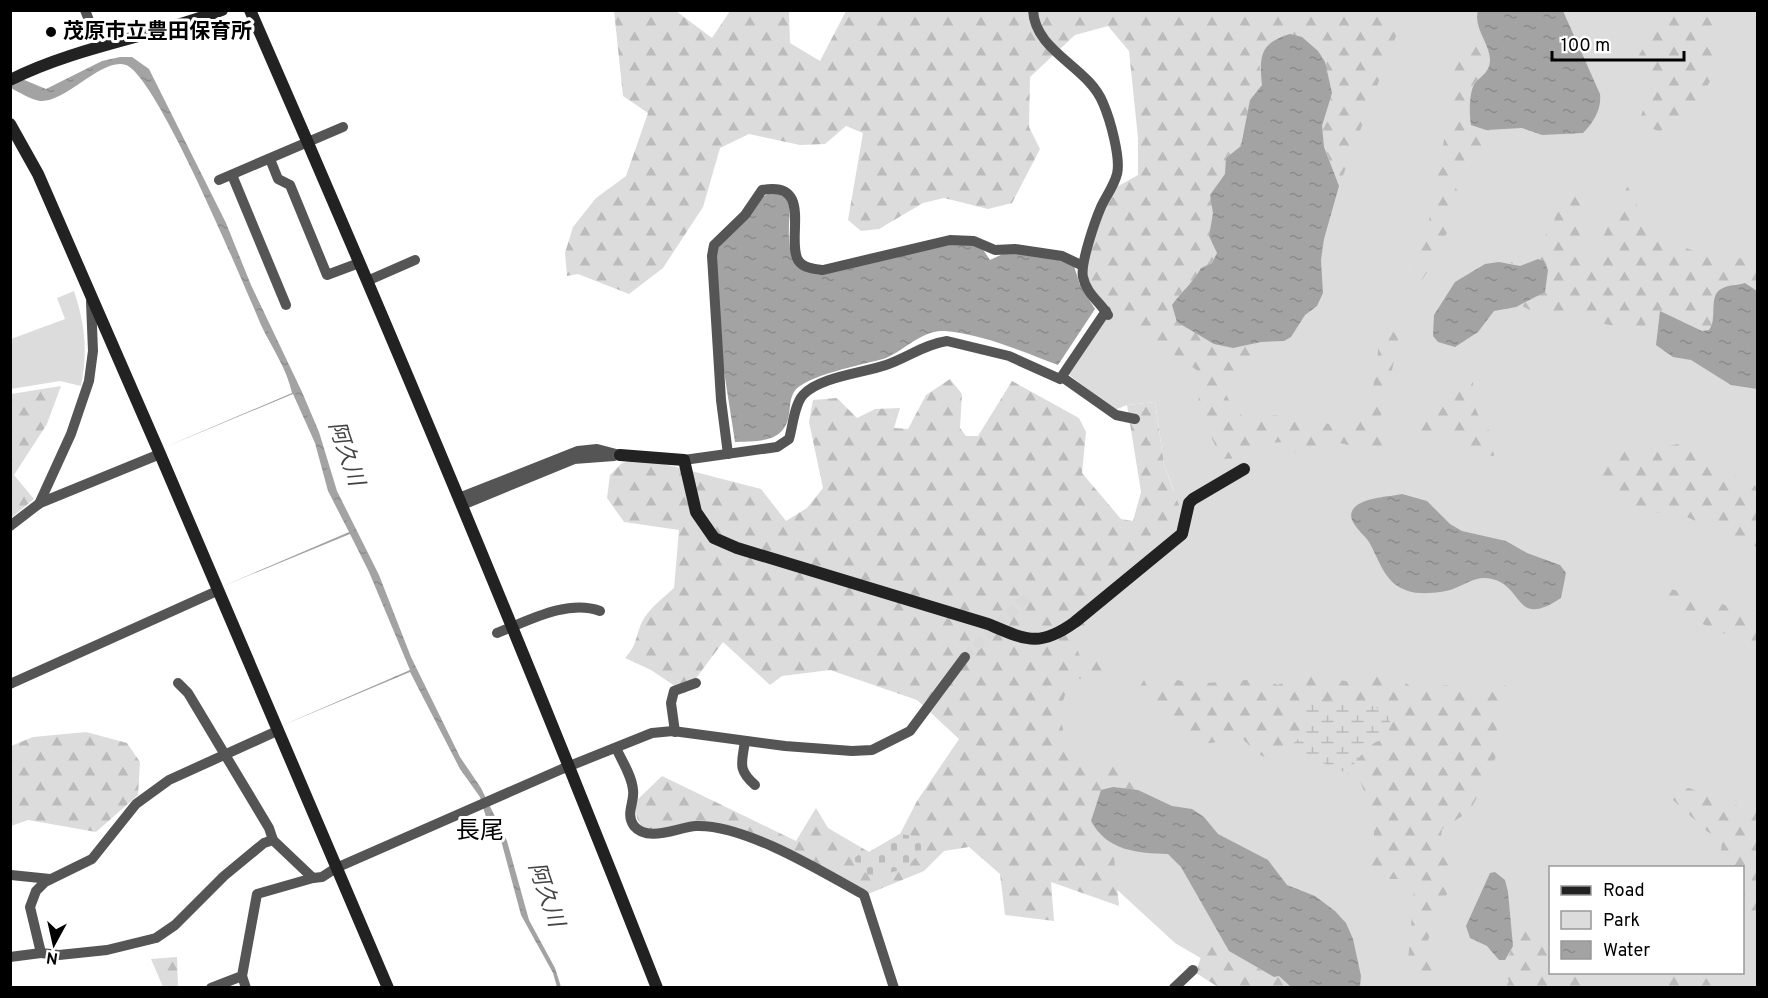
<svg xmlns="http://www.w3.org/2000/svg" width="1768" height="998" viewBox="0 0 1768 998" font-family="Overpass,'Noto Sans JP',sans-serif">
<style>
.green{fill:#dcdcdc;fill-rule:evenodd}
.forest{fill:url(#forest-firs)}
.wetland{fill:url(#wetland-marsh)}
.cemetery{fill:url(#cemetery-stones)}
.water{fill:url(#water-ripples)}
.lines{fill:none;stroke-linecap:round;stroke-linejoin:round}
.street-tunnel{stroke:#d9d9d9;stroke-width:10;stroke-dasharray:10 5;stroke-linecap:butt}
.street{stroke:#555;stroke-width:10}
.secondary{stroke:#222;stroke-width:12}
.poi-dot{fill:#000;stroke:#fff;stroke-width:2}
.labels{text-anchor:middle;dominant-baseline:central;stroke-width:6;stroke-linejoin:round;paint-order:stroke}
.poi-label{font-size:21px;font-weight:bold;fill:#000;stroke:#fff;text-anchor:start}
.water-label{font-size:22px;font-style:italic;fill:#444;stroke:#fff}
.quarter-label{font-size:24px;fill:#000;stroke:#fff}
</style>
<defs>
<pattern id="forest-firs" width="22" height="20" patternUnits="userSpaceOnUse" patternTransform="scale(1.5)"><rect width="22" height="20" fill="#dcdcdc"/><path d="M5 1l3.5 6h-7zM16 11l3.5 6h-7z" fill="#bbb"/></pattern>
<pattern id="wetland-marsh" width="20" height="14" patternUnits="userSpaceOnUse" patternTransform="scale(1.5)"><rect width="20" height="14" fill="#dcdcdc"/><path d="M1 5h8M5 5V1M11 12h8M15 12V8" fill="none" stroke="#bbb"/></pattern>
<pattern id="cemetery-stones" width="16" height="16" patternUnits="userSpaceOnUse" patternTransform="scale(1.5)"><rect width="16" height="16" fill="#dcdcdc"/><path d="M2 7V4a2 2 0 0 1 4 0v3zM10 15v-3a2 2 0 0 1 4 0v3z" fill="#bbb"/></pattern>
<pattern id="water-ripples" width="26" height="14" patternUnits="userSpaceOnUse" patternTransform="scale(1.5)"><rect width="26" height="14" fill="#a3a3a3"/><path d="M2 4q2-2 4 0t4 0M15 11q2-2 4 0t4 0" fill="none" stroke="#8b8b8b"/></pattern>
</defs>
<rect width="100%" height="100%" fill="#fff"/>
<g class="green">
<path d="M 1345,11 L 1757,11 L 1757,987 L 1250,987 L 1175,943 L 1076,852 L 1043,795 L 1061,614 L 1174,491 L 1164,464 L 1155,402 L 1127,405 L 1115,410 L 1068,374 L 1259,62 ZM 1550,868 L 1742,868 L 1742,972 L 1550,972 Z"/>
<path d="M 74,291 C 85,324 88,352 81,386 L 60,381 L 11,389 L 11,339 L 65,319 L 57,298 Z"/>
</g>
<g class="forest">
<path d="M 614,11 L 676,11 L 712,38 L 730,11 L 789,11 L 790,43 L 820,61 L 846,11 L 1401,11 L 1398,31 L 1339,186 L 1324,146 L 1322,126 L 1331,101 L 1318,51 L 1302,37 L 1259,62 L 1262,85 L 1250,100 L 1241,146 L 1226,158 L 1225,174 L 1211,195 L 1213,213 L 1209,236 L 1217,253 L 1212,263 L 1201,268 L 1193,285 L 1180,294 L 1233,348 L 1261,342 L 1250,359 L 1220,383 L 1231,404 L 1244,418 L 1261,413 L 1354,428 C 1376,411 1376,357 1381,329 L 1407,306 C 1395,346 1391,387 1377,428 L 1398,444 L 1384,460 L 1368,447 L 1356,447 L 1328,440 L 1307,455 L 1295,453 L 1287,442 L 1261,443 L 1252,467 L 1241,458 L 1221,459 L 1198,406 L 1201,373 L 1111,311 L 1091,287 L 1084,264 L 1113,189 L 1138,175 L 1138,138 L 1129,51 L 1108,26 L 1075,35 L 1030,77 L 1029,127 L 1040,149 L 1012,203 L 988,209 L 944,198 L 923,203 L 879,229 L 861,231 L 848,220 L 863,133 L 846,126 L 825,144 L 800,145 L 749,134 L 720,148 L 703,207 L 663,268 L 629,294 L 578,274 L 567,276 L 565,253 L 573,227 L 596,198 L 626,176 L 648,113 L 623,96 Z"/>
<polygon points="1666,11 1725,11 1714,39 1715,72 1696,107 1659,132 1639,121 1652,86 1639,55"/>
<polygon points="1480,33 1490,59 1489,68 1473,85 1469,113 1486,130 1490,130 1481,148 1455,187 1462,198 1436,258 1422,280 1412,273 1428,226 1453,92 1455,65"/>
<path d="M 1635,171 C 1634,178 1632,187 1634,194 C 1640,232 1688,253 1722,258 C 1735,260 1745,256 1757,261 L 1757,291 L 1745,283 L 1735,286 L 1709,330 L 1703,331 L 1661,311 L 1648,324 L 1636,330 L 1594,322 L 1566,313 L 1547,319 L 1520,305 L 1532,300 L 1548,270 L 1544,261 C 1531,258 1523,267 1510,263 C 1548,248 1558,218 1565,181 L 1577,188 C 1585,213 1574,239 1585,264 L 1594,264 L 1601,241 Z"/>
<path d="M 1465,374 L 1473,383 C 1471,420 1487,421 1501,450 L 1493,456 L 1476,453 L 1460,436 L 1434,436 L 1417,430 C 1414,406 1434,400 1454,394 Z"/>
<path d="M 950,379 L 962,394 L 960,428 L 966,436 L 978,436 L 1012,381 L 1079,418 L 1086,432 L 1082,473 L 1121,519 L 1133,521 L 1141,492 L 1127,405 L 1155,402 L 1164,464 L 1181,511 L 1175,533 L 1103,589 L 1075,644 L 1081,659 L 1109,656 L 1107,677 L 1074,679 C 1055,704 1060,731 1073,758 L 1101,770 L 1108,759 L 1120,764 L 1139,781 L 1138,790 L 1113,787 L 1096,830 L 1113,847 L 1119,906 L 1051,882 L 1054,921 L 1005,915 L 1000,874 L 969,847 L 944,851 L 924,871 L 868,894 L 718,825 C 709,823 698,820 689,822 C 662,827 633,844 636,801 L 662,776 L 796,841 L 816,808 L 828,828 L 869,852 L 900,834 L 917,801 L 959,739 L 917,700 L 830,670 L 782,676 L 770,685 L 723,642 L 685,693 L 651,670 L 625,658 C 637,645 635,639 641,624 C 647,610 663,598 674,588 L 679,530 L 624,522 L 607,498 L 610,475 L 622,463 L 641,458 L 761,489 L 786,521 L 807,508 L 823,488 L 809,422 L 813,400 L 837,398 L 857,418 L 875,409 L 900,408 L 894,428 L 908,429 L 926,395 Z"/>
<polygon points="61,386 47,424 14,475 34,499 11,518 11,394"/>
<polygon points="1678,444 1757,487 1757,547 1682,515 1641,511 1625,504 1620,496 1587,473 1617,448 1660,448"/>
<polygon points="1671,589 1742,610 1757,611 1757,648 1680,614 1659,600 1661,590"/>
<path d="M 1139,670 L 1148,688 L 1165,689 L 1177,680 C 1214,690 1241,672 1278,685 L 1305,673 L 1350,682 L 1353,677 L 1377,673 L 1395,675 L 1414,689 L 1426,691 L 1445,685 L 1490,692 L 1505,685 L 1510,689 L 1496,723 L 1499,749 L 1490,771 L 1470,811 L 1442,829 L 1441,839 L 1448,845 L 1453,879 L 1428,940 L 1434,987 L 1421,987 L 1408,961 L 1415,879 L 1374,879 L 1366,860 C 1386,829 1363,794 1354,763 L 1370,745 L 1386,737 L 1387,713 L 1370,705 L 1311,701 L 1301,709 L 1305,721 L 1305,733 L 1288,748 L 1284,756 C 1265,764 1256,752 1243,739 L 1201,744 C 1183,729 1132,698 1130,674 Z"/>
<polygon points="86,732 127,743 140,762 138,795 96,832 28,820 11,826 11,746 33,737"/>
<polygon points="1689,788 1757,813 1757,926 1743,895 1742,868 1720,867 1722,839 1708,832 1673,800 1678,790"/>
<polygon points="1521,918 1540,928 1545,952 1550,957 1550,972 1571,973 1588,987 1506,987 1509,981 1499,960 1509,956"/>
<polygon points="1224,941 1230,951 1273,977 1279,976 1291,987 1218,987 1196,973 1203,950"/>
<polygon points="177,957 178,987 163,987 151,959"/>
<polygon points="1668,972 1703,973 1712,987 1664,987"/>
</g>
<polygon class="wetland" points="1324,700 1370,705 1387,713 1391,725 1386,737 1370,745 1354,763 1358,778 1288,748 1305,733 1305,721 1301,709 1311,701"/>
<path class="cemetery" d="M 900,834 L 921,837 L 928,843 C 913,865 894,877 868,875 L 853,859 L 865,850 L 869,852 Z"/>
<g class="water">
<path d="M 1478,10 L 1563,11 L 1600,94 C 1602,109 1593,123 1583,133 L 1542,135 L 1522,128 L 1486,130 L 1471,125 C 1469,115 1469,91 1475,83 C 1481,76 1490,72 1490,60 C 1490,43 1473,29 1478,10 Z"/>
<path d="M 1290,34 L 1302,37 L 1318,51 L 1325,62 L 1332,93 L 1322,126 L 1324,147 L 1339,186 L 1324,239 L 1321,260 L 1323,293 L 1317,306 L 1305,315 L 1291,337 L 1284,341 L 1261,342 L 1233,348 L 1214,344 L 1177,322 L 1172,305 C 1182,291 1193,283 1201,268 L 1212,263 L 1217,253 L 1209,236 L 1213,213 L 1210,195 L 1225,174 L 1226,158 L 1241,146 L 1250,100 L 1262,85 C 1259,56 1260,43 1290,34 Z"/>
<path d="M 120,57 L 132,57 L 149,69 L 226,223 L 251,285 L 302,392 L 319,432 L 337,491 L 379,575 L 411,657 L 460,757 L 481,788 L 507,841 L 529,920 L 555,968 L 561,987 L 557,987 L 553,973 L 521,915 L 502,844 L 486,817 L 480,797 L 460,769 L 410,672 L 281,726 L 410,670 L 369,572 L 350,534 L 221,587 L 349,532 L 328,491 L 315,443 L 293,394 L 163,448 L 292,393 C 287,369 272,348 262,327 C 244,286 158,77 126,65 C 102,57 66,103 40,101 C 29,99 19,92 11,88 L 10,74 L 46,89 L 102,61 Z"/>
<path d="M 773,192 L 789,199 C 792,222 781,255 803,270 L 964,241 L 982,248 L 990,260 L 1007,252 L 1051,257 L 1074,266 L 1080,285 L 1095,309 L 1058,365 C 1024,352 982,334 945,331 C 922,329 903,352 883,359 C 865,364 803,376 794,392 C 790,398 790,408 789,415 C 784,443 759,441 735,442 L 719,339 L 714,245 L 759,198 Z"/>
<polygon points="1538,259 1544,261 1548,270 1545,292 1516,307 1494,311 1478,332 1455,347 1438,342 1433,336 1434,315 1455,282 1485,264 1499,262 1520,266"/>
<path d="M 1745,283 L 1757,291 L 1757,389 L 1731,385 L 1691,360 L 1673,357 L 1656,345 L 1660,311 L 1702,331 L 1709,330 C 1718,319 1708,296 1721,289 C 1729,284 1736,286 1745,283 Z"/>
<path d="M 1402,494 L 1427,501 L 1450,524 L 1462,531 L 1506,541 L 1527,553 L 1560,565 L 1566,573 L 1561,598 C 1514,629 1525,587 1492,579 C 1476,575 1467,584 1453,589 C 1441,593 1420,595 1408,591 C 1384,583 1380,561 1369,542 C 1363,533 1344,520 1354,508 C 1364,497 1389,497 1402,494 Z"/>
<path d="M 1113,787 L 1138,790 L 1172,806 L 1192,809 L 1204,817 L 1218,834 L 1268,860 L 1287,885 L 1315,896 L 1335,911 L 1346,923 L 1353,939 L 1361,976 L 1360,987 L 1291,987 L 1279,976 L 1274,977 L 1229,951 L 1181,867 L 1168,854 C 1137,853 1107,851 1091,821 L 1101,790 Z"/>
<polygon points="1495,872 1505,880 1508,892 1513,946 1505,960 1499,960 1487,946 1470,938 1466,926 1490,873"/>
</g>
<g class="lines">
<polyline class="street-tunnel" points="965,657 1028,596"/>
<g class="street">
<polyline points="85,10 99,46"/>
<path d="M 1033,10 C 1035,52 1088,66 1103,103 C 1110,119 1121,158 1117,174 C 1114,186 1106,196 1101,207 C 1095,221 1080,264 1083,277 C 1086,293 1100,302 1108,315"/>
<polyline points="270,159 278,179 290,185 327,275 359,263"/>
<polyline points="232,175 286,305"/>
<polyline points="219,180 343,127"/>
<polyline points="367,281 415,260"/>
<polyline points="1062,377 1116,415 1135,419"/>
<path d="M 728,454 L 721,400 L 712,256 L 714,245 L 745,215 L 762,190 C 814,180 786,239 798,260 C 803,268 814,269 823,270 L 950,240 L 974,241 L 995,250 L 1015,249 L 1062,256 L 1081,265"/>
<path d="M 684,460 L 777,447 L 789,439 C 793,426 794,405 803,395 C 819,377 863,373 886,365 C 907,358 925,344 947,341 L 1009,356 L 1060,379 L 1106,311"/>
<polyline points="459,498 578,451 597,449 620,455"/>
<polyline points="39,504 71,434 89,381 93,351 91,302"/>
<polyline points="462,505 574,459 614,456"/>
<polyline points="10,526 40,503 160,454"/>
<path d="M 497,633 C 528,621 567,599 600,611"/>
<polyline points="178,683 188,693 269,828 273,840"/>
<polyline points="10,684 217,591"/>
<polyline points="277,731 169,780 136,804 92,859 45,882 36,891 30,907 41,953 59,955 107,950 156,938 175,925 224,876 264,843 273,840 313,878 322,877 336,868 562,769 652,733 673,731 785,746 852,751 872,750 910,731 965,657"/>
<polyline points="675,732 671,703 674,691 696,683"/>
<path d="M 745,741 C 742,763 737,769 755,785"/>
<path d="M 616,748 C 622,761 632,776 633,790 C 635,802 625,814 634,826 C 648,843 678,827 696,826 C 744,824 821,871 864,895 L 894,988"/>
<polyline points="11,875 50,879"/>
<polyline points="10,957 41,953"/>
<polyline points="242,976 246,988"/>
<polyline points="211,988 242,976 257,894 313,878"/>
<polyline points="1174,988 1193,970"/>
</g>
<g class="secondary">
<path d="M 250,10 C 392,334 528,659 657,988"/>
<path d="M 10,80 C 78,46 152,37 222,10"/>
<polyline points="10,124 38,174 160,454 388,988"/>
<path d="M 620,455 L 684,460 L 696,512 L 714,538 L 737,548 L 988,624 C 1026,640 1039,648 1075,622 L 1182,534 L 1189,503 L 1193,499 L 1244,469"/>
</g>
</g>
<circle class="poi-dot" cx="51" cy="32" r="6"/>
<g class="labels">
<g class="poi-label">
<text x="63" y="32">茂原市立豊田保育所</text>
</g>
<g class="water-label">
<text transform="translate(345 454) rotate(71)">阿久川</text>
<text transform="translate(545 895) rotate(71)">阿久川</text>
</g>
<g class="quarter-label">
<text x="480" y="832">長尾</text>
</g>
</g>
<rect width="1768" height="998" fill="none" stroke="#000000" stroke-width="24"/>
<rect x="1549" y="866" width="195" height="108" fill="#ffffff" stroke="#999999" stroke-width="1.5"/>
<rect x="1561" y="886" width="30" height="9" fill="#222222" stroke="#999999" stroke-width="1.5"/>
<text x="1603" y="896" font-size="18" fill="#000000">Road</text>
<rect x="1561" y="911" width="30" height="18" fill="#dcdcdc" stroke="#999999" stroke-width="1.5"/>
<text x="1603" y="926" font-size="18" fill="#000000">Park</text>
<rect x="1561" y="941" width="30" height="18" fill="url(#water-ripples)" stroke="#999999" stroke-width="1.5"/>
<text x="1603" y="956" font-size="18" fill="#000000">Water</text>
<g transform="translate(54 944) rotate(188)" stroke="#ffffff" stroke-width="4.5" paint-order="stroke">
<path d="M0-4.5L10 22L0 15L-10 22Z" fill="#000000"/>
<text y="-9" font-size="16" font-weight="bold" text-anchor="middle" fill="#000000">N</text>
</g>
<path d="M1552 51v9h132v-9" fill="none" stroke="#000000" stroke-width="3"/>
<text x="1561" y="51" font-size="18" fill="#000000" stroke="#ffffff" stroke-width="4.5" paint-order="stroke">100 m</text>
</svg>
